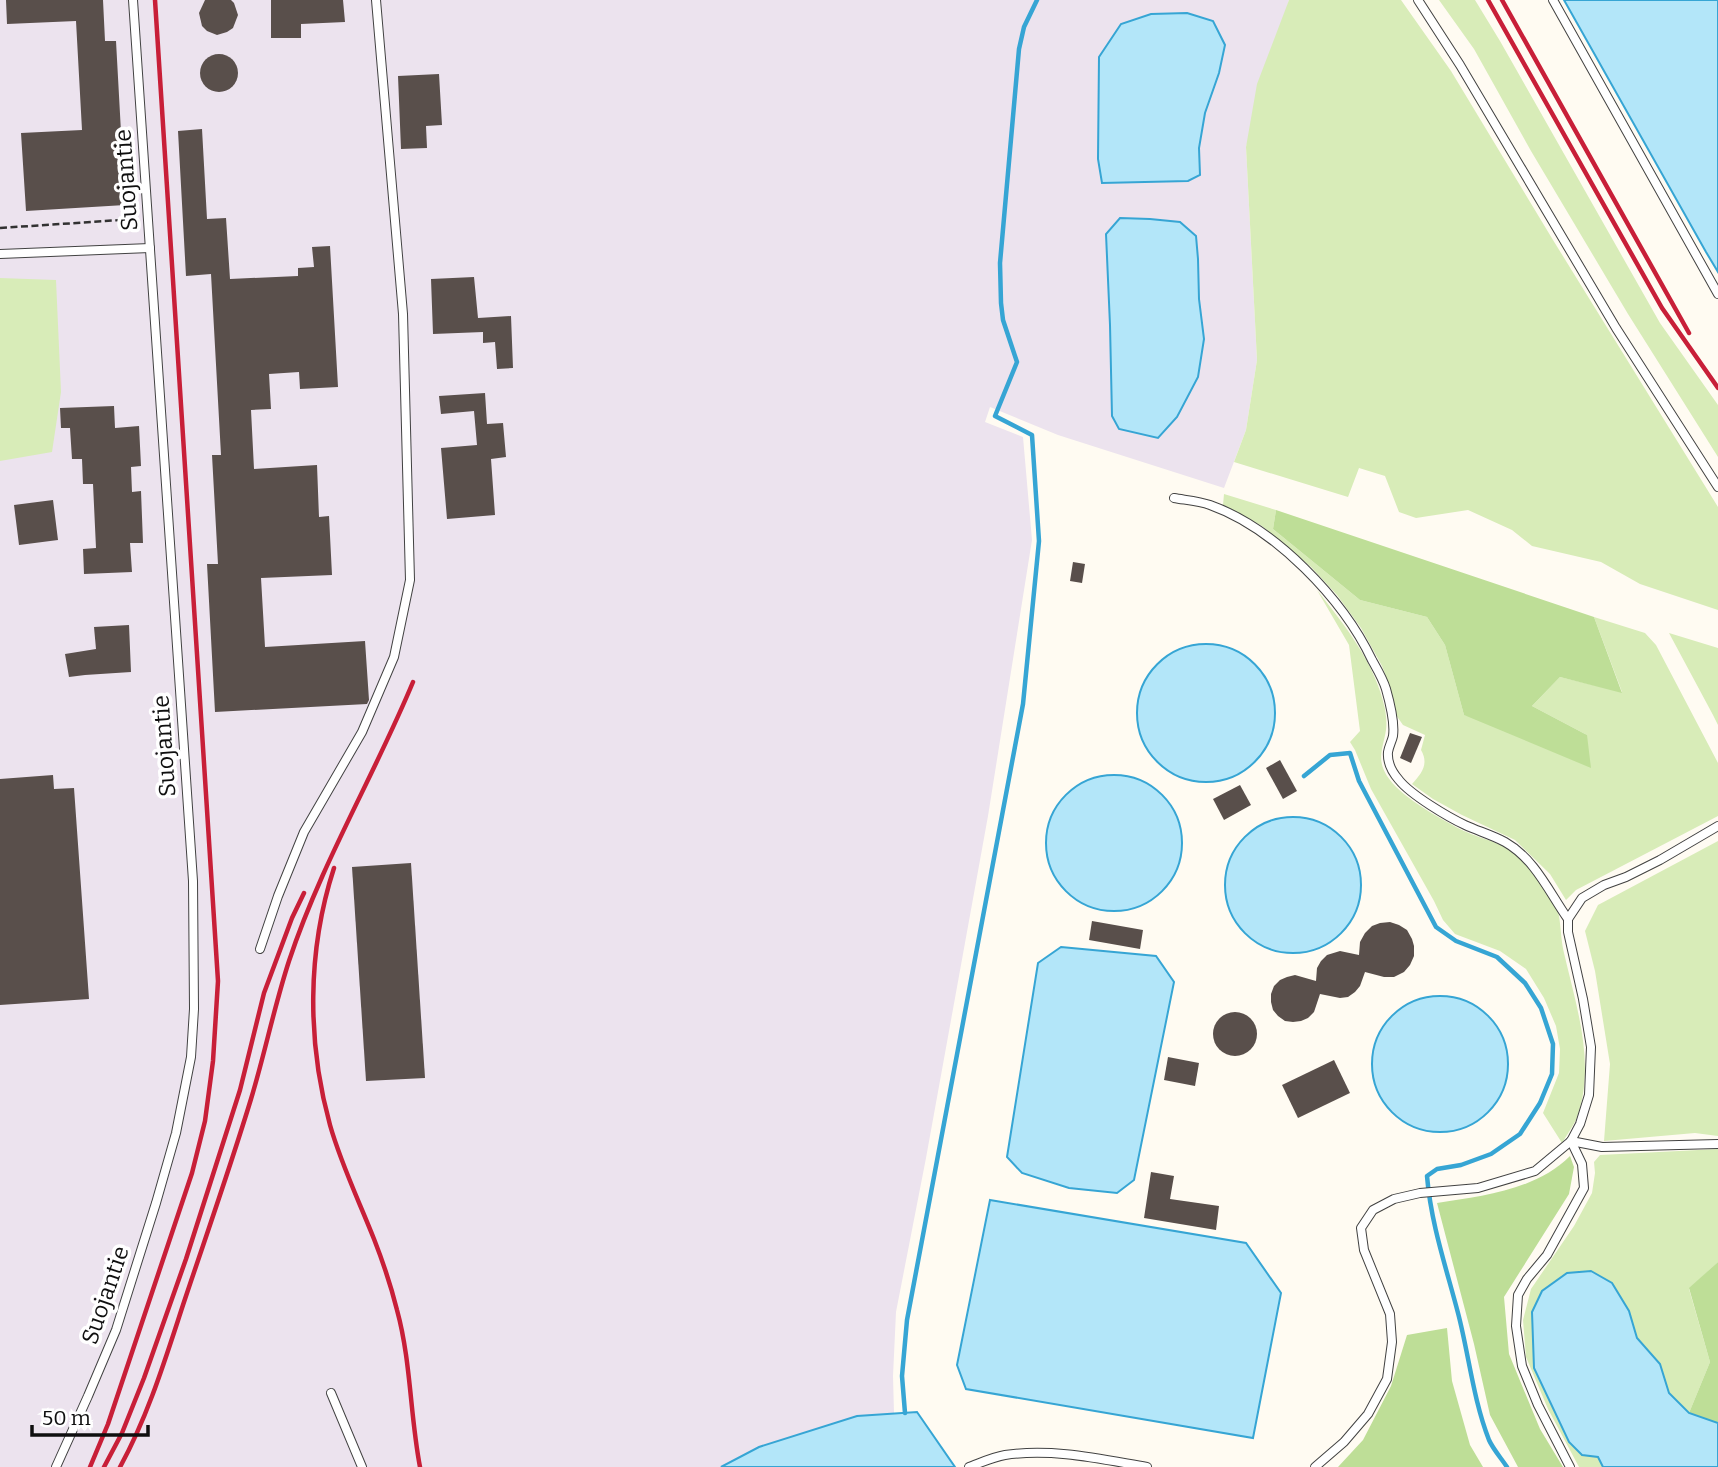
<svg xmlns="http://www.w3.org/2000/svg" width="1718" height="1467" viewBox="0 0 1718 1467" font-family="Bitter,serif">
<style>
.industrial{fill:#ece3ee}
.green{fill:#d8ecb8}
.forest{fill:#bede97}
.water{fill:#b3e6f9;stroke:#36a5d4;stroke-width:2}
.lines{fill:none;stroke-linecap:round;stroke-linejoin:round}
.stream{stroke:#36a5d4;stroke-width:4.5}
.building{fill:#594f4b}
.lane-casing{stroke:#424242;stroke-width:10}
.path{stroke:#313131;stroke-width:2.5;stroke-dasharray:7 3.5;stroke-linecap:butt}
.lane{stroke:#fff;stroke-width:8}
.rail{stroke:#c81f38;stroke-width:4.5}
.labels{text-anchor:middle;dominant-baseline:central;stroke-width:7;stroke-linejoin:round;paint-order:stroke}
.street-label{font-size:23px;fill:#0f0f0f;stroke:#fff}
</style>
<rect width="100%" height="100%" fill="#fffbf2"/>
<polygon class="industrial" points="0,0 1289,0 1246,147 1257,360 1246,430 1224,488 1058,435 990,407 985,422 1023,437 1032,540 988,816 926,1158 896,1312 893,1376 894,1413 857,1416 759,1447 721,1467 0,1467"/>
<g class="green">
<polygon points="1289,0 1401,0 1451,71 1553,240 1718,507 1718,610 1640,584 1601,562 1532,546 1512,530 1468,510 1416,518 1399,512 1385,476 1359,468 1348,497 1234,462 1246,430 1257,360 1246,147 1257,84"/>
<polygon points="1439,0 1475,0 1500,41 1660,323 1718,405 1718,457 1628,314 1531,151 1474,49"/>
<polygon points="0,278 56,280 61,392 52,452 0,461"/>
<path d="M 1224,494 L 1276,510 L 1273,529 L 1360,600 L 1427,617 L 1445,645 L 1464,715 L 1587,735 L 1532,706 L 1560,677 L 1622,692 L 1594,617 L 1645,633 L 1656,645 L 1718,763 L 1718,816 L 1576,890 L 1566,900 L 1550,874 L 1515,840 L 1462,815 L 1433,799 L 1412,784 C 1422,773 1429,764 1421,750 L 1425,735 L 1403,725 L 1396,715 L 1390,687 L 1382,666 L 1361,628 L 1337,595 L 1311,567 L 1262,526 L 1223,505 Z"/>
<path d="M 1317,590 C 1345,626 1375,662 1385,709 C 1386,715 1387,724 1386,730 C 1383,749 1375,761 1390,780 C 1403,798 1444,821 1464,831 C 1484,840 1505,843 1521,858 C 1531,868 1557,903 1559,916 C 1561,928 1561,940 1564,953 C 1576,1006 1597,1065 1576,1120 C 1572,1127 1567,1135 1562,1143 L 1543,1113 L 1559,1073 L 1560,1049 L 1556,1026 L 1544,998 L 1526,969 L 1500,951 L 1455,934 L 1443,920 L 1434,901 L 1371,789 L 1355,750 L 1350,742 L 1360,731 L 1349,645 Z"/>
<polygon points="1669,633 1718,648 1718,725 1713,715"/>
<polygon points="1718,841 1718,1136 1695,1133 1604,1141 1610,1064 1595,971 1585,931 1598,905"/>
<polygon points="1718,1149 1718,1262 1689,1289 1710,1362 1689,1413 1669,1393 1660,1364 1637,1338 1629,1311 1554,1408 1569,1442 1598,1456 1603,1467 1579,1467 1548,1409 1526,1357 1523,1320 1531,1289 1574,1226 1592,1193 1595,1173 1594,1162 1600,1155"/>
</g>
<g class="forest">
<polygon points="1276,510 1594,617 1622,693 1560,677 1532,706 1587,735 1591,768 1464,715 1445,645 1427,617 1360,600 1273,529"/>
<path d="M 1570,1156 L 1574,1167 L 1569,1194 L 1504,1297 L 1509,1354 L 1540,1429 L 1563,1467 L 1518,1467 L 1490,1415 L 1474,1344 L 1437,1203 C 1483,1196 1536,1190 1570,1156 Z"/>
<polygon points="1718,1262 1718,1423 1689,1413 1710,1362 1689,1288"/>
<polygon points="1447,1328 1452,1381 1470,1445 1483,1467 1338,1467 1363,1440 1391,1386 1407,1335"/>
</g>
<g class="water">
<polygon points="1564,0 1718,0 1718,272 1706,252"/>
<polygon points="1187,13 1213,21 1225,45 1219,73 1205,113 1199,148 1200,175 1188,181 1102,183 1098,159 1099,57 1121,24 1151,14"/>
<polygon points="1120,218 1150,219 1180,222 1196,236 1198,259 1199,299 1204,339 1198,377 1177,417 1158,438 1119,429 1112,416 1110,325 1106,234"/>
<circle cx="1206" cy="713" r="69"/>
<circle cx="1114" cy="843" r="68"/>
<circle cx="1293" cy="885" r="68"/>
<polygon points="1061,947 1156,956 1174,982 1134,1180 1117,1193 1069,1188 1022,1173 1007,1157 1038,963"/>
<circle cx="1440" cy="1064" r="68"/>
<polygon points="990,1200 1246,1243 1281,1293 1253,1438 966,1389 957,1365"/>
<polygon points="1591,1271 1612,1283 1629,1311 1637,1338 1660,1364 1669,1393 1689,1413 1718,1423 1718,1467 1603,1467 1598,1457 1582,1455 1569,1442 1534,1368 1532,1312 1542,1291 1567,1273"/>
<polygon points="917,1412 955,1467 721,1467 759,1447 857,1416"/>
</g>
<g class="lines">
<g class="stream">
<path d="M 1304,776 L 1330,755 L 1350,753 L 1359,781 L 1436,927 L 1456,941 L 1497,957 L 1525,983 L 1541,1008 L 1553,1044 L 1552,1074 L 1540,1103 L 1520,1134 L 1491,1154 L 1461,1165 L 1437,1169 L 1427,1176 C 1431,1224 1446,1267 1458,1313 C 1469,1355 1473,1399 1489,1440 C 1493,1449 1501,1458 1507,1467"/>
<polyline points="905,1413 902,1376 907,1320 1023,704 1039,541 1032,435 995,416 1017,362 1003,320 1001,303 1000,263 1019,49 1024,27 1037,0"/>
</g>
</g>
<g class="building">
<polygon points="6,0 103,0 105,41 116,41 125,205 26,211 21,133 82,130 76,21 7,24"/>
<polygon points="205,0 231,0 234,3 238,15 233,28 227,32 217,35 207,31 202,26 199,13"/>
<polygon points="271,0 343,0 345,22 301,24 301,38 271,38"/>
<circle cx="219" cy="73" r="19"/>
<polygon points="439,74 442,125 426,126 427,148 401,149 398,76"/>
<polygon points="202,129 207,219 226,218 230,279 298,276 298,268 314,267 312,247 330,246 338,387 300,389 299,372 269,374 271,409 251,410 254,469 317,465 319,517 329,516 332,575 261,578 265,647 365,641 369,700 367,704 215,712 207,564 218,564 212,455 221,455 211,274 186,276 178,131"/>
<polygon points="474,277 478,318 511,316 513,368 497,369 495,342 483,343 483,332 433,334 431,279"/>
<polygon points="485,393 487,424 503,423 506,457 491,459 495,515 447,519 441,448 477,445 474,411 441,414 439,396"/>
<polygon points="114,406 115,428 139,426 141,466 131,467 132,492 141,491 143,543 130,543 132,572 84,574 83,549 96,548 93,484 83,484 82,459 72,459 70,428 61,428 60,408"/>
<polygon points="53,500 58,540 19,545 14,505"/>
<polygon points="1073,562 1085,564 1082,583 1070,581"/>
<polygon points="129,625 131,672 85,675 69,677 65,654 96,649 94,627"/>
<polygon points="1410,733 1422,737 1411,763 1400,758"/>
<polygon points="1280,760 1297,791 1283,799 1266,768"/>
<polygon points="53,775 54,789 74,788 89,999 0,1005 0,779"/>
<polygon points="1240,785 1251,805 1224,820 1213,799"/>
<polygon points="411,863 425,1078 366,1081 352,867"/>
<polygon points="1092,921 1143,930 1140,949 1089,940"/>
<polygon points="1390,922 1399,925 1407,930 1412,939 1414,946 1414,956 1410,965 1404,972 1394,977 1384,977 1365,972 1360,986 1355,992 1348,997 1340,998 1320,994 1314,1012 1308,1018 1301,1021 1293,1022 1285,1021 1278,1016 1273,1010 1271,1002 1271,994 1274,986 1280,980 1287,977 1295,975 1316,981 1317,968 1321,961 1327,955 1340,951 1359,955 1360,942 1365,933 1372,926 1380,923"/>
<circle cx="1235" cy="1034" r="22"/>
<polygon points="1168,1057 1199,1063 1195,1086 1164,1080"/>
<polygon points="1334,1060 1350,1093 1298,1118 1282,1085"/>
<polygon points="1151,1172 1174,1176 1170,1199 1219,1206 1216,1230 1144,1218"/>
</g>
<g class="lines">
<g class="lane-casing">
<g id="lane">
<polyline points="1418,0 1460,65 1616,328 1718,487"/>
<polyline points="1553,0 1718,294"/>
<polyline points="0,254 150,248"/>
<path d="M 1174,498 C 1185,500 1199,501 1210,505 C 1275,528 1343,599 1372,660 C 1377,669 1383,679 1386,689 C 1390,703 1395,722 1393,736 C 1392,741 1389,746 1388,752 C 1387,763 1392,772 1399,780 C 1411,795 1448,817 1465,825 C 1478,831 1492,835 1505,842 C 1535,859 1549,892 1568,919"/>
<polyline points="260,949 278,896 304,832 362,732 394,657 410,580 403,314 376,0"/>
<polyline points="1571,1141 1602,1147 1718,1144"/>
<polyline points="331,1393 362,1467"/>
<polyline points="56,1467 88,1396 116,1330 156,1203 176,1133 191,1057 194,1009 193,881 133,0"/>
<path d="M 969,1467 C 980,1463 993,1457 1005,1455 C 1053,1448 1100,1459 1147,1467"/>
<polyline points="1315,1467 1344,1442 1368,1414 1387,1379 1392,1342 1390,1314 1364,1250 1361,1228 1373,1210 1394,1199 1420,1193 1478,1188 1535,1171 1571,1141 1580,1124 1589,1095 1591,1047 1583,999 1568,932 1568,919 1582,898 1604,885 1626,877 1660,860 1718,826"/>
<polyline points="1570,1467 1538,1405 1522,1366 1516,1326 1518,1295 1527,1279 1547,1255 1584,1188 1582,1164 1571,1141"/>
</g>
</g>
<polyline class="path" points="0,228 136,219"/>
<use href="#lane" class="lane"/>
<g class="rail">
<polyline points="1488,0 1662,308 1718,388"/>
<polyline points="1502,0 1689,333"/>
<path d="M 334,868 C 307,951 307,1042 330,1125 C 341,1164 359,1201 374,1239 C 383,1262 391,1286 397,1310 C 411,1361 410,1415 420,1467"/>
<polyline points="90,1467 108,1424 192,1173 205,1121 213,1061 218,981 155,0"/>
<polyline points="104,1467 122,1433 144,1378 186,1259 240,1090 264,993 292,918 304,893"/>
<path d="M 120,1467 C 148,1416 165,1360 183,1305 C 206,1236 230,1168 251,1099 C 265,1053 274,1007 289,961 C 321,864 374,776 413,682"/>
</g>
</g>
<g class="labels">
<g class="street-label">
<text transform="translate(126 180) rotate(-94)">Suojantie</text>
<text transform="translate(164 746) rotate(-94)">Suojantie</text>
<text transform="translate(105 1295) rotate(-71)">Suojantie</text>
</g>
</g>
<path d="M32 1425v10h116v-10" fill="none" stroke="#0f0f0f" stroke-width="3.5"/>
<text x="42" y="1425" font-size="21" fill="#0f0f0f" stroke="#ffffff" stroke-width="5" paint-order="stroke">50 m</text>
</svg>
